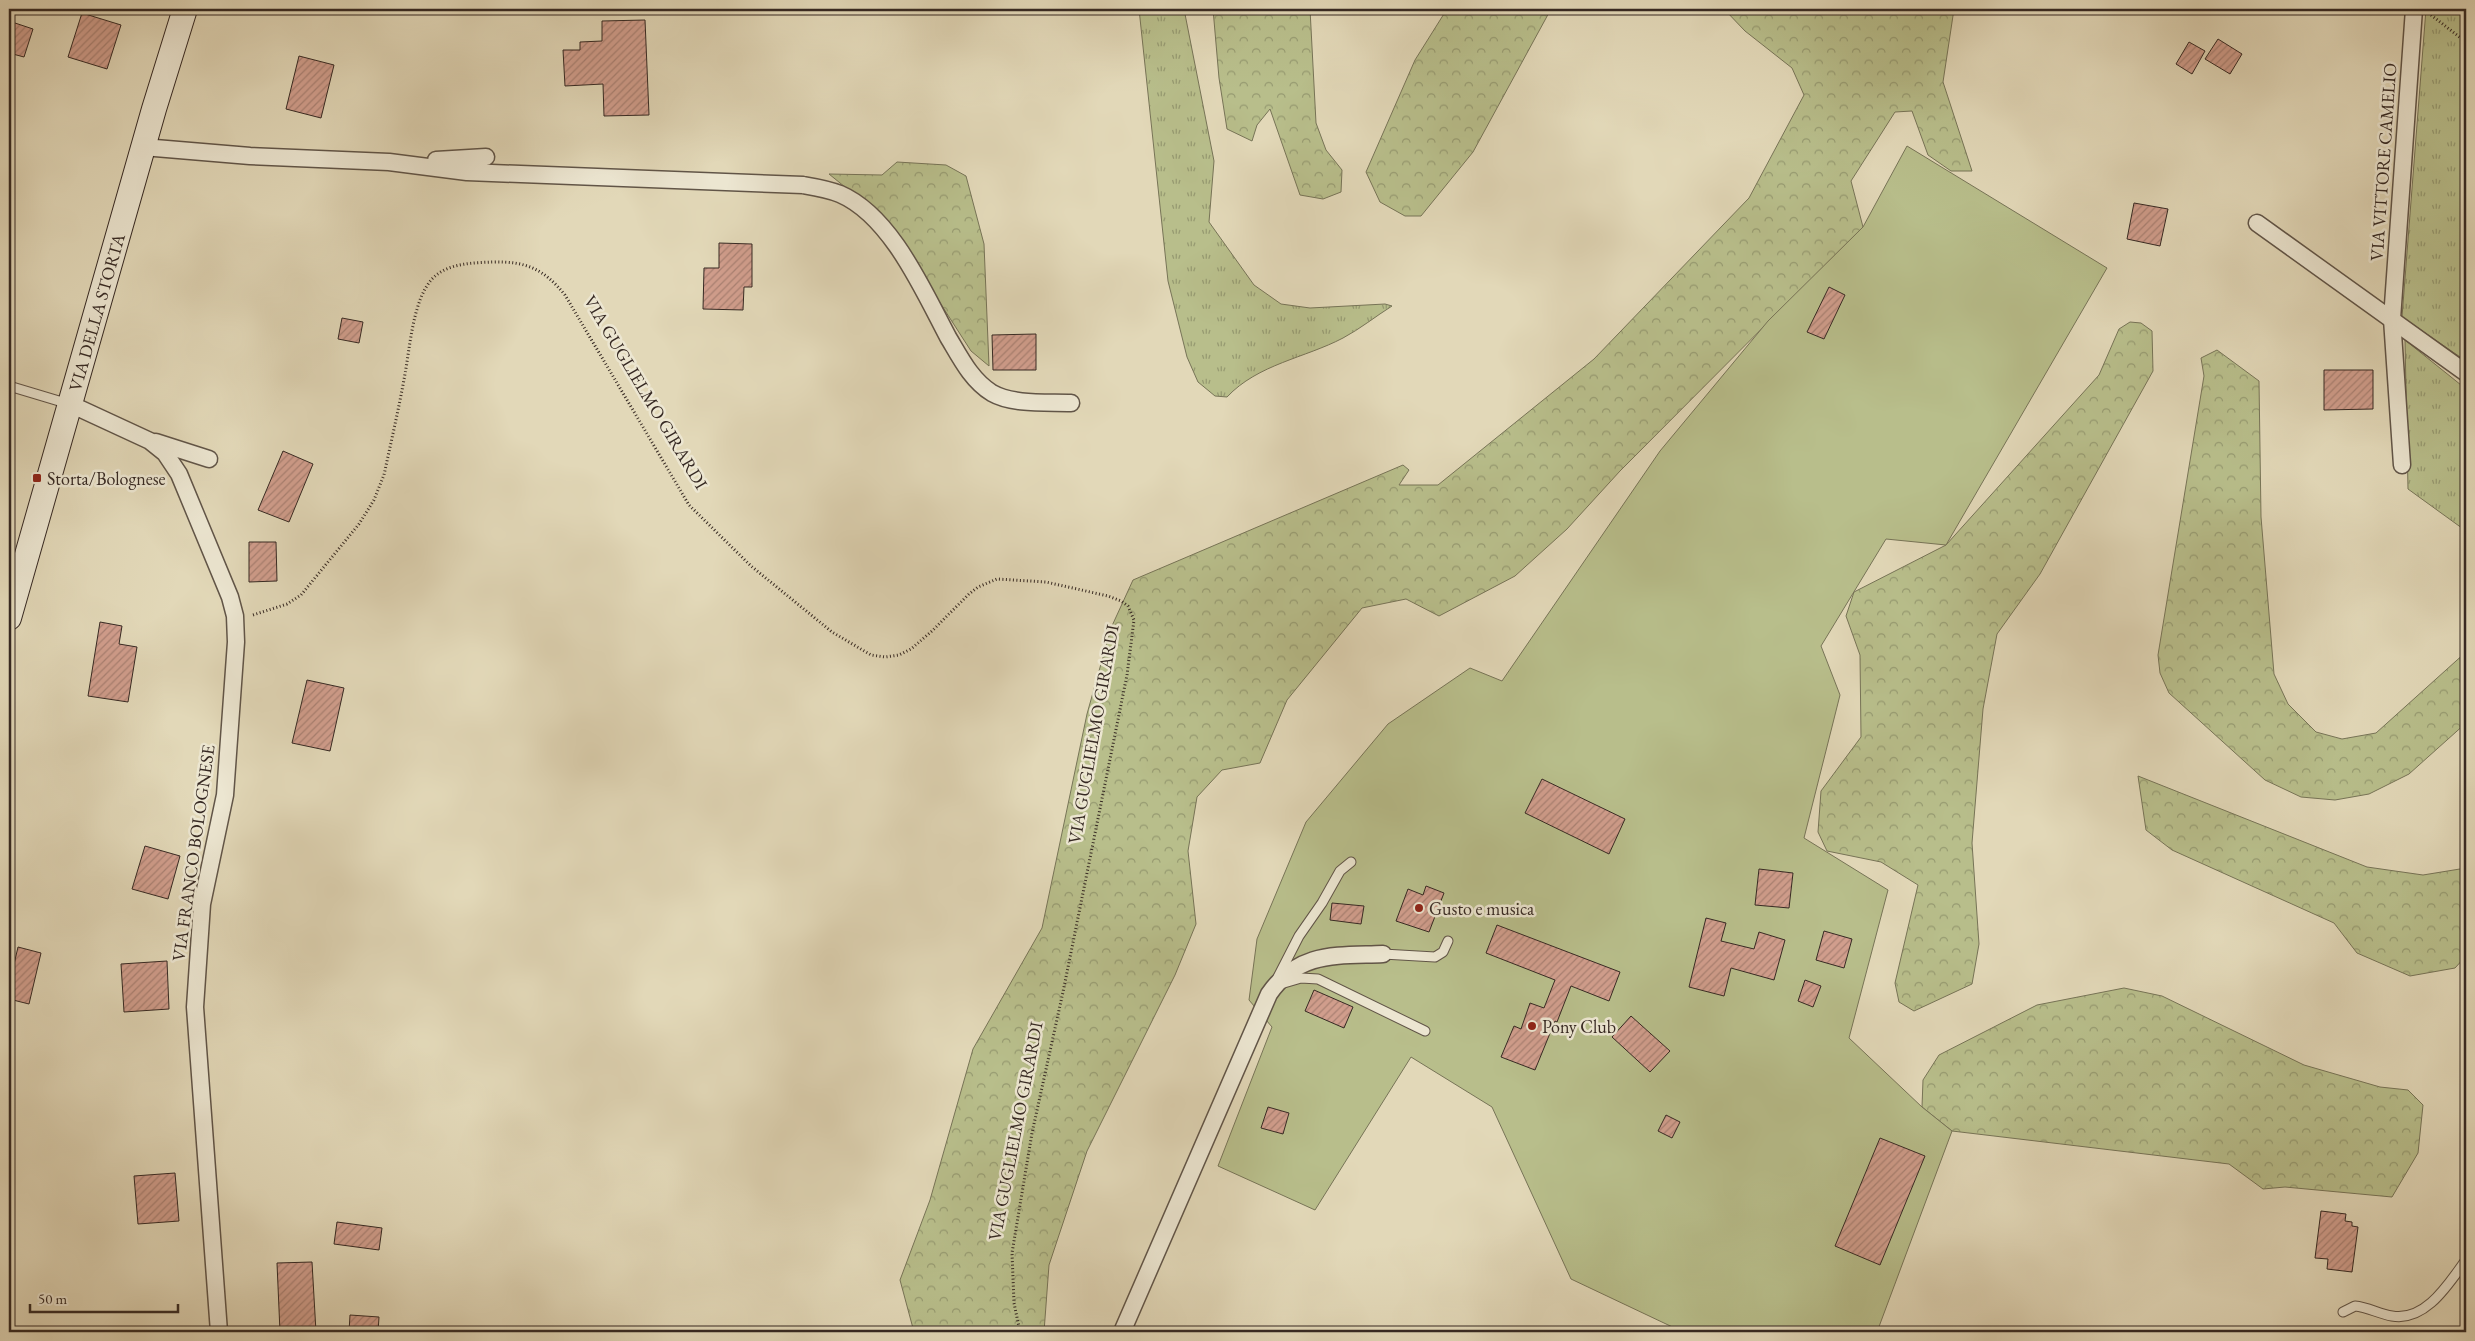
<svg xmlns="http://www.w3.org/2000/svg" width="2475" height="1341" viewBox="0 0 2475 1341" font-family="'EB Garamond',serif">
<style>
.grass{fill:url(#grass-tufts);stroke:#777457}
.forest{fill:url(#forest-crowns);stroke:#777457}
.pitch{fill:#b8be8b;stroke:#777457}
.building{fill:url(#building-hatch);stroke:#362923}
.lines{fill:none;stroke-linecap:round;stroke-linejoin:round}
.lane-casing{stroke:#615548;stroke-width:11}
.street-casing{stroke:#615548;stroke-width:19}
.secondary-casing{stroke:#362923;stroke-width:26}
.path{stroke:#362923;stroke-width:3;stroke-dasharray:1 2.5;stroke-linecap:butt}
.lane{stroke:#ece6d1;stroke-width:9}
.street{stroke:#ece6d1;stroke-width:16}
.secondary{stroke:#ece6d1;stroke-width:24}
.poi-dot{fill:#8f2418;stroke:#ece6d1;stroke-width:2}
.labels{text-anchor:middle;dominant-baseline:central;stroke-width:5;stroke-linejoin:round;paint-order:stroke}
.street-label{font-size:18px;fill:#362923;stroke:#ece6d1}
.poi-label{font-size:18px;fill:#362923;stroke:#ece6d1;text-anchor:start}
</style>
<defs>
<pattern id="grass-tufts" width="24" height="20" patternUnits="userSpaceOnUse" patternTransform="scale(1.25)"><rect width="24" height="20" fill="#b8be8b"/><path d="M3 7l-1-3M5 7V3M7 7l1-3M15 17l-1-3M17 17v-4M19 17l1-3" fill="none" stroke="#969a71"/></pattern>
<pattern id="forest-crowns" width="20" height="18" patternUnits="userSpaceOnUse" patternTransform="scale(1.25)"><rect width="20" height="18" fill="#b8be8b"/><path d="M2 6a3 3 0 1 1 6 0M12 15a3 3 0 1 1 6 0" fill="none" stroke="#969a71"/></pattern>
<pattern id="building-hatch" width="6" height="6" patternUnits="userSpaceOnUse" patternTransform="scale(1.25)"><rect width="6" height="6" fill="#d19e8d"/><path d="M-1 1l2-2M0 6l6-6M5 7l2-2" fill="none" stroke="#aa8173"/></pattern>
</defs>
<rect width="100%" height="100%" fill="#e2d8b8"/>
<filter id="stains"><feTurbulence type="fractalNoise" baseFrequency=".004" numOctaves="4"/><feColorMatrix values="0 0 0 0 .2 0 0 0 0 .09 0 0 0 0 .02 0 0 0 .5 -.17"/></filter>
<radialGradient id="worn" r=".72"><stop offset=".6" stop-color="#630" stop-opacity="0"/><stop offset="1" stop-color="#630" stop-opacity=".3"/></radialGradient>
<g class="grass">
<path d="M 1139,9 L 1184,9 L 1214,161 L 1209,222 L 1254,285 L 1281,304 L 1310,308 L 1385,304 L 1392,306 C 1376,316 1360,329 1343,338 C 1305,358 1258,364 1227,397 L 1215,396 L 1198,382 L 1187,357 L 1168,281 Z"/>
<polygon points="2426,9 2466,9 2466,361 2402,317"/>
<polygon points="2405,340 2466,389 2466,531 2408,489"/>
</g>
<g class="forest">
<polygon points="1213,9 1310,9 1316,123 1326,150 1342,170 1341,192 1323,199 1300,195 1270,109 1257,125 1252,141 1227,129 1219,78"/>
<polygon points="1447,9 1551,9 1473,152 1421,216 1405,216 1380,202 1366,172 1415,60"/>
<polygon points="1724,9 1954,9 1943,82 1972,171 1951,171 1928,155 1912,111 1895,112 1851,181 1863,227 1620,471 1567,529 1515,576 1439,616 1406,599 1362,608 1287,700 1260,763 1222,770 1197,797 1188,851 1196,924 1175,975 1087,1151 1049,1265 1044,1332 914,1332 900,1280 930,1200 973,1049 1042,928 1087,714 1111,628 1133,580 1403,465 1409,470 1399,485 1438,485 1594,359 1749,198 1804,95 1792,68 1745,31"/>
<polygon points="897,162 946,165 966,176 984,244 989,366 971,351 888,222 829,174 882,175"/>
<polygon points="2130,322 2141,323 2152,331 2153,371 2040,574 1997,634 1983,709 1972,843 1979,944 1972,984 1914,1011 1899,1002 1895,983 1918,885 1881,862 1827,851 1818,832 1821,791 1861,737 1860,655 1846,616 1854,592 1946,545 2099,375 2119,329"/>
<polygon points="2217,350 2259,381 2261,517 2274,674 2288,704 2316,732 2342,739 2376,733 2466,652 2466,723 2409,774 2369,794 2335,800 2301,797 2265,780 2169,693 2160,673 2158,655 2204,376 2201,358"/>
<polygon points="2138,776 2367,867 2423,875 2466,868 2466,956 2455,968 2410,976 2357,953 2334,923 2172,850 2146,830"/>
<polygon points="2124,988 2162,996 2304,1065 2380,1087 2408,1090 2423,1105 2418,1153 2392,1197 2285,1187 2263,1189 2229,1164 1952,1131 1922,1107 1923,1080 1939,1055 2037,1005"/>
</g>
<polygon class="pitch" points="1907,146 2107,268 1946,545 1886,539 1821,646 1840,695 1804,838 1888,890 1849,1038 1922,1107 1952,1131 1877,1332 1683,1332 1571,1279 1492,1107 1411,1057 1315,1210 1218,1166 1272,1027 1249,1000 1257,939 1306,822 1388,724 1470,668 1502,681 1660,451 1768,321 1863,227"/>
<g class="building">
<polygon points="82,13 121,25 107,69 68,57"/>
<polygon points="645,20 649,115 604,116 603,84 565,86 563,50 580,50 580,42 602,41 602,21"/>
<polygon points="9,21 33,29 24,57 9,53"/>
<polygon points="2218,39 2242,54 2230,74 2205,59"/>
<polygon points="2189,42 2205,51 2192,74 2176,64"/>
<polygon points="299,56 334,65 321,118 286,109"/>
<polygon points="2134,203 2168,209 2160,246 2127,239"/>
<polygon points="719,243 752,244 752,287 744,287 743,310 703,309 704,268 719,268"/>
<polygon points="1829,287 1845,295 1824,339 1807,332"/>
<polygon points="342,318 363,322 359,343 338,339"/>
<polygon points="1036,334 1036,370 993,370 992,335"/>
<polygon points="2324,370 2373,370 2373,409 2324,410"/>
<polygon points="283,451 313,464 289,522 258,510"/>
<polygon points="249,542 276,542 277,581 249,582"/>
<polygon points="100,622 122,626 119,644 137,647 128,702 88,696"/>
<polygon points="307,680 344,688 330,751 292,743"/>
<polygon points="1542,779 1625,819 1609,854 1525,813"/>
<polygon points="145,846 180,856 168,899 132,889"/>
<polygon points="1759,869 1793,873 1789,908 1755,905"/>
<polygon points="1426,886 1444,893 1429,932 1396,921 1408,889 1423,895"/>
<polygon points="1332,903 1364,906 1361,924 1330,920"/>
<polygon points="1706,918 1726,923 1721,941 1754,949 1759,932 1785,940 1774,980 1731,968 1724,996 1689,987"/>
<polygon points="1497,925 1620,972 1609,1001 1571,986 1557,1022 1555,1021 1535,1070 1501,1057 1514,1026 1521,1029 1530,1003 1544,1008 1555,980 1486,953"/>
<polygon points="1824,931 1852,939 1844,968 1816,960"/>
<polygon points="18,947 41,953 29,1004 9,999 9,986"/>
<polygon points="167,961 169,1009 124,1012 121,964"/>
<polygon points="1805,980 1821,986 1813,1007 1798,1001"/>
<polygon points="1314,990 1353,1007 1344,1028 1305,1011"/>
<polygon points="1631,1016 1670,1051 1650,1072 1612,1037"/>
<polygon points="1268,1107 1289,1113 1283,1134 1261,1128"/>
<polygon points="1666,1115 1680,1122 1672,1138 1658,1131"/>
<polygon points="1880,1138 1925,1156 1880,1265 1835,1246"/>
<polygon points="175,1173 179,1221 138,1224 134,1176"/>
<polygon points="2321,1211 2346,1214 2345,1221 2352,1222 2352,1226 2358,1227 2352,1272 2327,1269 2328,1259 2315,1258"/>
<polygon points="337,1222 382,1228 379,1250 334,1244"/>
<polygon points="312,1262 316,1332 280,1332 277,1263"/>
<polygon points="350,1315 379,1317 378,1332 349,1332"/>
</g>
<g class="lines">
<g class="lane-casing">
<g id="lane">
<polyline points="9,386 69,404"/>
<polyline points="1383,954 1435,957 1443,952 1448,941"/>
<polyline points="1278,977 1299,936 1322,903 1340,871 1351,862"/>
<polyline points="1284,983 1301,978 1318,979 1425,1031"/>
<path d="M 2343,1312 L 2355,1306 C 2368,1307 2379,1314 2392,1316 C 2426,1322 2449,1283 2466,1260"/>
</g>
</g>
<g class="street-casing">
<g id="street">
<path d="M 143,147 L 250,156 L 389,162 L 467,172 L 803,185 C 815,187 828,189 840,194 C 891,216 923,290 948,337 C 960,357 971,380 992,393 C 1013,405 1047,402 1071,403"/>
<polyline points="436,160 486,157"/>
<polyline points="2257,223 2466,373"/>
<polyline points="70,404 150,441 165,453 179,474 230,597 235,616 236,642 225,795 202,904 195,1007 219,1332"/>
<polyline points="156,442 209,459"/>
<polyline points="2402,465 2392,319 2414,9"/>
<path d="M 1122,1332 L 1269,994 C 1299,951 1336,956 1383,954"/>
</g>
</g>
<g class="secondary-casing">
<g id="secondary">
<path id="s1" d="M 9,618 L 154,109 L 185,9"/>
</g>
</g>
<g class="path">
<polyline points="2431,15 2466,42"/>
<path d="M 253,615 L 287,604 L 301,595 L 359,524 L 374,500 L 384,475 C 391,442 399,408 405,374 C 410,347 413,300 432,279 C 447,263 472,263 492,262 C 526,261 544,269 565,295 L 689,505 L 751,566 L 832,632 L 871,655 L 885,657 L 899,655 L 911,649 L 932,631 L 969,594 L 978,587 L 997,579 L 1046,582 L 1108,596 L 1121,601 L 1128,606 L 1134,620 L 1127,675 L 1063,992 L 1032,1133 L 1012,1253 L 1014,1303 L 1020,1332"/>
</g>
<use href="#lane" class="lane"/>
<use href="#street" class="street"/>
<use href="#secondary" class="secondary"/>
</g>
<g class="poi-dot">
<rect x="32" y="473" width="10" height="10" rx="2.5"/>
<circle cx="1419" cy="908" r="5"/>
<circle cx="1532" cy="1026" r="5"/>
</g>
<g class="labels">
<g class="street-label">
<text transform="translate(2383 162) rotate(-86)">VIA VITTORE CAMELIO</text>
<text stroke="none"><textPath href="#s1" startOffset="318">VIA DELLA STORTA</textPath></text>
<text transform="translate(646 392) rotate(59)">VIA GUGLIELMO GIRARDI</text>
<text transform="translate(1093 734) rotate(-80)">VIA GUGLIELMO GIRARDI</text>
<text transform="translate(193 853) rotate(-82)">VIA FRANCO BOLOGNESE</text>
<text transform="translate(1015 1131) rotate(-79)">VIA GUGLIELMO GIRARDI</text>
</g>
<g class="poi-label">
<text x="47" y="478">Storta/Bolognese</text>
<text x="1429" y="908">Gusto e musica</text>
<text x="1542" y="1026">Pony Club</text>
</g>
</g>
<rect width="2475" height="1341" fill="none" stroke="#e2d8b8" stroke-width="30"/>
<rect x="10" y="10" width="2455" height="1321" fill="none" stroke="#362923" stroke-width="2.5"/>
<rect x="15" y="15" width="2445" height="1311" fill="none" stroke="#362923"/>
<path d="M30 1304v8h148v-8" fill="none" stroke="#362923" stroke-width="2.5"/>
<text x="38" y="1304" font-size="15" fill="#362923" stroke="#ece6d1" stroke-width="4" paint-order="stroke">50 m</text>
<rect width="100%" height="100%" filter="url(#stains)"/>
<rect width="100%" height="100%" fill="url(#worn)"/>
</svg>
